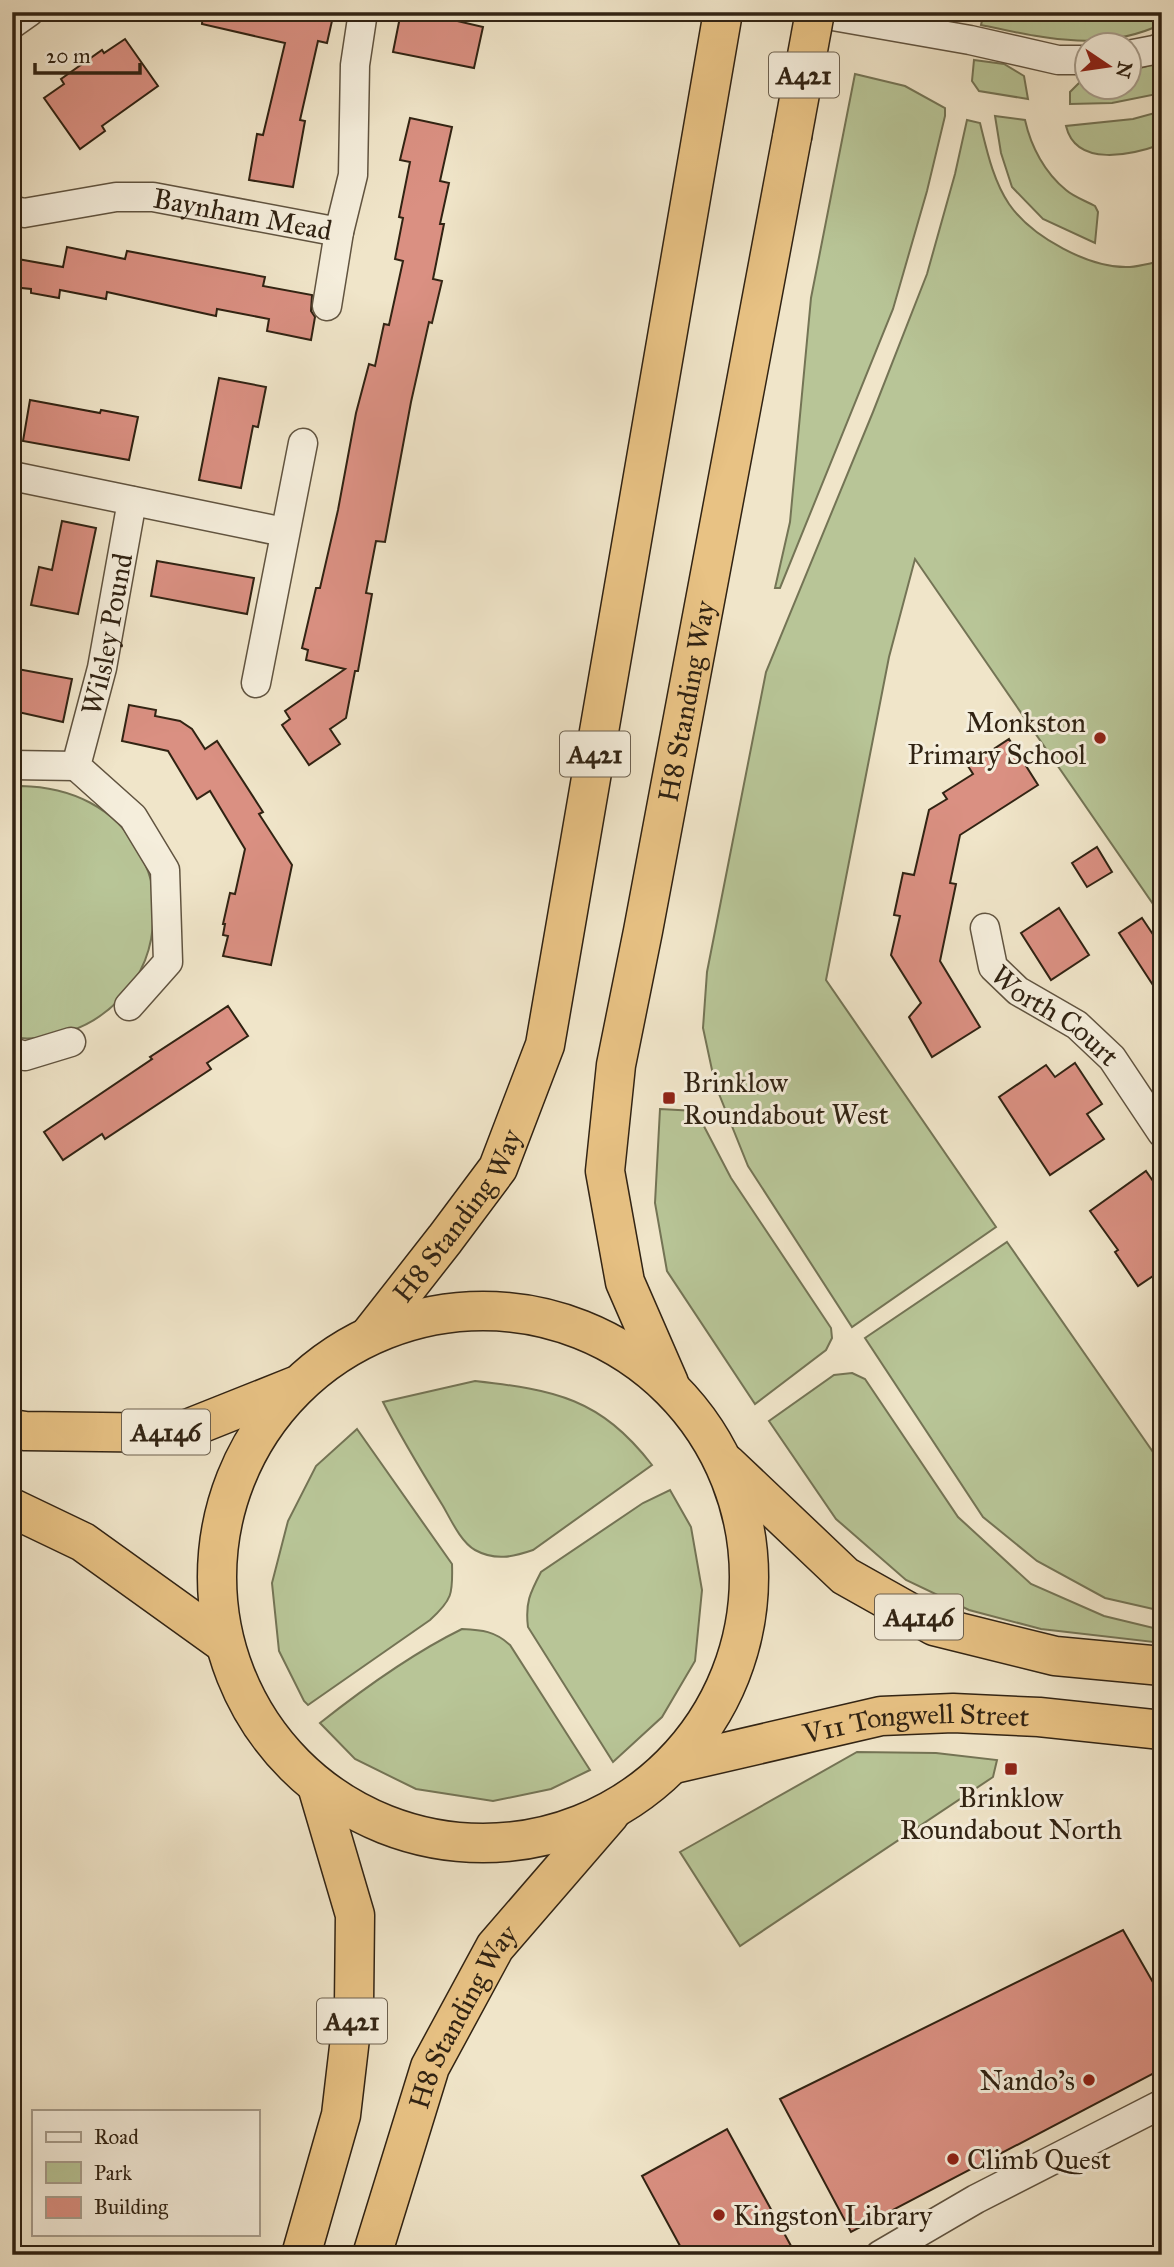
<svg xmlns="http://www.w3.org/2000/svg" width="1174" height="2267" font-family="'IM FELL Great Primer',serif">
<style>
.green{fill:#b8c597;stroke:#747455;stroke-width:2}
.building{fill:#da9082;stroke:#312313;stroke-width:2}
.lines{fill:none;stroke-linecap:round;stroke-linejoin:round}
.minor-casing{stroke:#615440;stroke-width:31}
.trunk-casing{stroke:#312313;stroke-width:41}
.minor{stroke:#f5eedc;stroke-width:28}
.trunk{stroke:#e8c284;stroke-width:38}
.trunk-bridge-casing{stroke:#312313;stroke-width:41;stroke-linecap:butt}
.trunk-bridge{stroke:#e8c284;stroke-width:38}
.poi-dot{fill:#8f2418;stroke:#f5eedc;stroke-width:2.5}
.labels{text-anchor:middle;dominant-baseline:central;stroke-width:6;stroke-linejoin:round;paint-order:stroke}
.shield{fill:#f5eedc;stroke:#6c604f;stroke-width:2}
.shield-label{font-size:26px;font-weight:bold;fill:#312313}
.street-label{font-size:28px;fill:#312313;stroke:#f5eedc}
.poi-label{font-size:28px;fill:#312313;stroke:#f5eedc;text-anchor:start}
</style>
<rect width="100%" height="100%" fill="#f0e5c9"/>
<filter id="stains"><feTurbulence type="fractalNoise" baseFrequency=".00286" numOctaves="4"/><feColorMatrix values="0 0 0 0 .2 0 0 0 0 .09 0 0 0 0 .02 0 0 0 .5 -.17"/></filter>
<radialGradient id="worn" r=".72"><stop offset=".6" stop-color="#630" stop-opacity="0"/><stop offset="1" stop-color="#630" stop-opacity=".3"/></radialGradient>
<g class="green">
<path d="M984,12H1162V24C1101,53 1043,38 981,25Z"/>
<path d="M974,60L1004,64L1024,76L1028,99L979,91L972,81Z"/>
<path d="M1162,60V93L1112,103L1070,104V92L1085,77H1086V88H1128L1129,71L1147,66Z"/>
<path d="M855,74L905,86L945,108V116L927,191L893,309L780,588H775L790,522L811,298Z"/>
<path d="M1162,111V144C1132,155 1076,168 1066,126L1133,119Z"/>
<path d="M995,116L1025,120C1031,147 1045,173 1066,190C1074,197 1086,201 1095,206L1098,212L1095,243L1043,219L1012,187L1001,153Z"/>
<path d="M967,120L980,123C987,151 993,180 1009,204C1032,237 1090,269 1130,267C1140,266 1151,263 1162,261V917L915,559L889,657L826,980L996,1227L852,1327L748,1166L715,1084L703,1028L707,972L766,672L873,412L927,274L955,174Z"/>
<path d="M21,786C70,787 116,807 139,852C145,863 151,875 152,887C154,896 153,905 153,914C154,946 142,977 119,1000C105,1014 89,1025 70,1031C51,1036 32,1041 12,1037V787Z"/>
<path d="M660,1109L696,1111L731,1178L831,1328L832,1338L826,1350L755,1404L667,1271L655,1203Z"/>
<path d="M1007,1242L1162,1465V1611L1105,1598L1037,1561L983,1517L865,1338Z"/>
<path d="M852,1373L865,1379L958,1517L1031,1584L1104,1616L1162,1630V1643L1041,1629L969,1610L906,1580L836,1519L769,1421L834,1375Z"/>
<path d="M475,1381C555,1390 600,1398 652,1465L533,1550C513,1557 495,1561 475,1550C461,1542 451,1520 443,1506C422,1472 401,1438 383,1402Z"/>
<path d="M357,1429L452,1564C453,1594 452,1600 430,1620L308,1705L304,1701L279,1651L272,1583L288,1521L316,1466Z"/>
<path d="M670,1490L691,1527L702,1590L695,1661L662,1717L613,1762L528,1627C525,1603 530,1593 541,1572L643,1503Z"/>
<path d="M462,1629C482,1630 495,1631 510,1645L590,1770L551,1789L493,1801L416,1789L355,1759L320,1723C363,1689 413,1653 462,1629Z"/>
<path d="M857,1752L936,1753L997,1760L993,1777L740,1946L680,1852Z"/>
</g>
<g class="building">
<path d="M203,12H334L327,43L318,41L300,120L305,121L293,187L249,180L257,134L263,135L285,43L202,24Z"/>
<path d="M401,12H419L483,27L474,68L393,52Z"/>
<path d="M125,39L158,86L102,126L105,131L80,149L44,98L64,84L61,79L102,50L104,53Z"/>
<path d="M410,118L452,127L440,181L449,183L440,224H444L433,279L442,281L432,323L429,322L411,402L385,542L376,541L366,593L372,594L358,671H355L346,718L330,729L340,744L309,765L282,725L290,719L285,711L345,669L306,660L308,650L302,648L316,588H320L338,510L356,413L369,364L375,366L384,324L389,325L403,261L395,259L403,218L399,217L410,162L400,160Z"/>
<path d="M67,247L125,259L127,251L265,277L263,286L312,295L311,311L315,317L311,340L267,331L269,319L217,309L216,316L107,292L106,299L60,290L59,298L31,293V289L12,287V258L63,267Z"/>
<path d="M219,378L266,387L258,427L253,426L241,488L199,480Z"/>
<path d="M30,400L100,413L101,410L138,417L129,460L23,441Z"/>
<path d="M62,521L96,528L78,614L31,605L39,567L52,570Z"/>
<path d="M157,561L254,578L247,614L151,596Z"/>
<path d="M12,668L72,679L63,722L18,712L20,702L12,701Z"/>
<path d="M129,705L156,710L155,716L180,721L192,729L205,749L217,741L263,812L259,814L292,865L271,965L223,956L228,936L223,935L225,924H223L230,893L235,894L245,849L210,791L197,799L168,751L122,741Z"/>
<path d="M1009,739L1038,785L960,835L950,883L956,884L940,961L980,1027L932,1057L909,1017L921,1003L891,955L900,916L894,915L903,873L914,875L929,810L947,799L943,793L973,774L968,766Z"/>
<path d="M1097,847L1112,872L1087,887L1072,863Z"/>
<path d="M1059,908L1089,955L1051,980L1021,933Z"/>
<path d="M1142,918L1162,948V999L1119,933Z"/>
<path d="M228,1006L248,1036L207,1063L211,1069L105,1139L102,1134L63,1160L44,1132L152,1059L150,1057Z"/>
<path d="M1075,1063L1102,1104L1087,1114L1104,1139L1050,1175L999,1097L1046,1065L1055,1077Z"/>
<path d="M1146,1171L1162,1194V1270L1138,1286L1115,1252L1118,1250L1090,1211Z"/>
<path d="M1123,1930L1162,1998V2069L851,2232L780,2099Z"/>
<path d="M727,2129L796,2255H685L642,2176Z"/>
</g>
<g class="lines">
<defs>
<g id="minor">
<path d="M810,12L970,40L1058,60H1086"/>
<path d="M12,24L29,12"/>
<path d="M1128,55L1154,50L1162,47"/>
<path id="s1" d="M12,210L24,213L116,197H153L339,232L353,175L355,65L363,12"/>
<path d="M327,306L339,232"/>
<path d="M12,476L284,532"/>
<path d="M256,683L303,443"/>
<path d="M12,765L76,766"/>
<path id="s2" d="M985,928L993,967L1018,991L1077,1025L1112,1058L1162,1133"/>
<path id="s3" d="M129,1006L168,962L165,870L133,817L76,766L102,668L132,501"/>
<path d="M12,1052L25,1056L71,1042"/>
<path d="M880,2255L976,2199L1162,2104"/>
</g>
<g id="trunk">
<circle cx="483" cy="1577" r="266"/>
<path id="s4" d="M369,1336L445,1239L498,1168L545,1045L723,12"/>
<path id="s5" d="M669,1383L625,1282L605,1171L616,1065L643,931L792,137"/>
<path d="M12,1429L25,1431L177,1433L295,1386"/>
<path d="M727,1464L845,1576L934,1626L1055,1656L1162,1666"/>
<path d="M12,1508L83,1542L225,1644"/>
<path id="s6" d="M674,1764L881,1716L953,1713L1039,1717L1162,1730"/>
<path d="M301,2255L341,2115L354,2004L355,1915L317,1786"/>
<path id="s7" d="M372,2255L430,2067L495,1947L610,1814"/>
</g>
</defs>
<use href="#minor" class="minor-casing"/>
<use href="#trunk" class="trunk-casing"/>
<use href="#minor" class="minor"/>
<use href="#trunk" class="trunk"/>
<defs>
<path id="trunk-bridge" d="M792,137L815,12"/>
</defs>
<use href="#trunk-bridge" class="trunk-bridge-casing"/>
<use href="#trunk-bridge" class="trunk-bridge"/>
</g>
<g class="poi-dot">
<circle cx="1100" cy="738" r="7"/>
<rect x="662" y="1091" width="14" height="14" rx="3.5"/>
<rect x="1004" y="1762" width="14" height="14" rx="3.5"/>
<circle cx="1089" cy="2080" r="7"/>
<circle cx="953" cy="2159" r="7"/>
<circle cx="719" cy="2215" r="7"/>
</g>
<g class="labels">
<g class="shield">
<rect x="769" y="52.5" width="70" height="45" rx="5"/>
<rect x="560" y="731.5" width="70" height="45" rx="5"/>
<rect x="122" y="1409.5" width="88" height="45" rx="5"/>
<rect x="875" y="1594.5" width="88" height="45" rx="5"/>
<rect x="317" y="1998.5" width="70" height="45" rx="5"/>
</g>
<g class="shield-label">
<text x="804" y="75">A421</text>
<text x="595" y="754">A421</text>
<text x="166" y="1432">A4146</text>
<text x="919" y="1617">A4146</text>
<text x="352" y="2021">A421</text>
</g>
<g class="street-label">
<text stroke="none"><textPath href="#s1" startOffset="234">Baynham Mead</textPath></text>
<text stroke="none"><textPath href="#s3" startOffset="425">Wilsley Pound</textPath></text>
<text stroke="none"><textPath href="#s5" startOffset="700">H8 Standing Way</textPath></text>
<text stroke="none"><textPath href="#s2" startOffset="119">Worth Court</textPath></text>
<text stroke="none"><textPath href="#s4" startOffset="150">H8 Standing Way</textPath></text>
<text stroke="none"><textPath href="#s6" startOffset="247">V11 Tongwell Street</textPath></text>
<text stroke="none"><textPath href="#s7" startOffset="256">H8 Standing Way</textPath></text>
</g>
<g class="poi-label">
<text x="1086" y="722" text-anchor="end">Monkston<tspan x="1086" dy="32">Primary School</tspan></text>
<text x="683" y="1082">Brinklow<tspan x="683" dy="32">Roundabout West</tspan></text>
<text x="1011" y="1797" text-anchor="middle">Brinklow<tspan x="1011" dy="32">Roundabout North</tspan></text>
<text x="1075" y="2080" text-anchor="end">Nando's</text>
<text x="967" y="2159">Climb Quest</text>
<text x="733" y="2215">Kingston Library</text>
</g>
</g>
<rect width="1174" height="2267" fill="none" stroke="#f0e5c9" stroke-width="42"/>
<rect x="14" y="14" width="1146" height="2239" fill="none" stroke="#312313" stroke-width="3.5"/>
<rect x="21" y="21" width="1132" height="2225" fill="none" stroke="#312313" stroke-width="2"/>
<rect x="32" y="2110" width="228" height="126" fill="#f5eedc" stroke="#a79d8c" stroke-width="2"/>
<rect x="46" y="2132" width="35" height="10" fill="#f5eedc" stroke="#a79d8c" stroke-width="2"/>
<text x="94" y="2144" font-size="21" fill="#312313">Road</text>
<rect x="46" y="2162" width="35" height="21" fill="#b8c597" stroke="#a79d8c" stroke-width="2"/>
<text x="94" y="2180" font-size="21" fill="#312313">Park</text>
<rect x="46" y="2197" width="35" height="21" fill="#da9082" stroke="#a79d8c" stroke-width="2"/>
<text x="94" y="2214" font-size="21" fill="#312313">Building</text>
<g transform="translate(1108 66) rotate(103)"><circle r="33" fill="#f5eedc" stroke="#a79d8c" stroke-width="2"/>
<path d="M0-5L12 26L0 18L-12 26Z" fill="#8f2418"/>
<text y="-10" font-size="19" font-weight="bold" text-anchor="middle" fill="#312313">N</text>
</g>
<path d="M35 63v10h105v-10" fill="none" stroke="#312313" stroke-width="3.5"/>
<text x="46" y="63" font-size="21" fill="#312313" stroke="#f5eedc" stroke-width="5" paint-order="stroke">20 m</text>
<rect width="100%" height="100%" filter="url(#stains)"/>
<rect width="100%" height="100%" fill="url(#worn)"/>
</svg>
